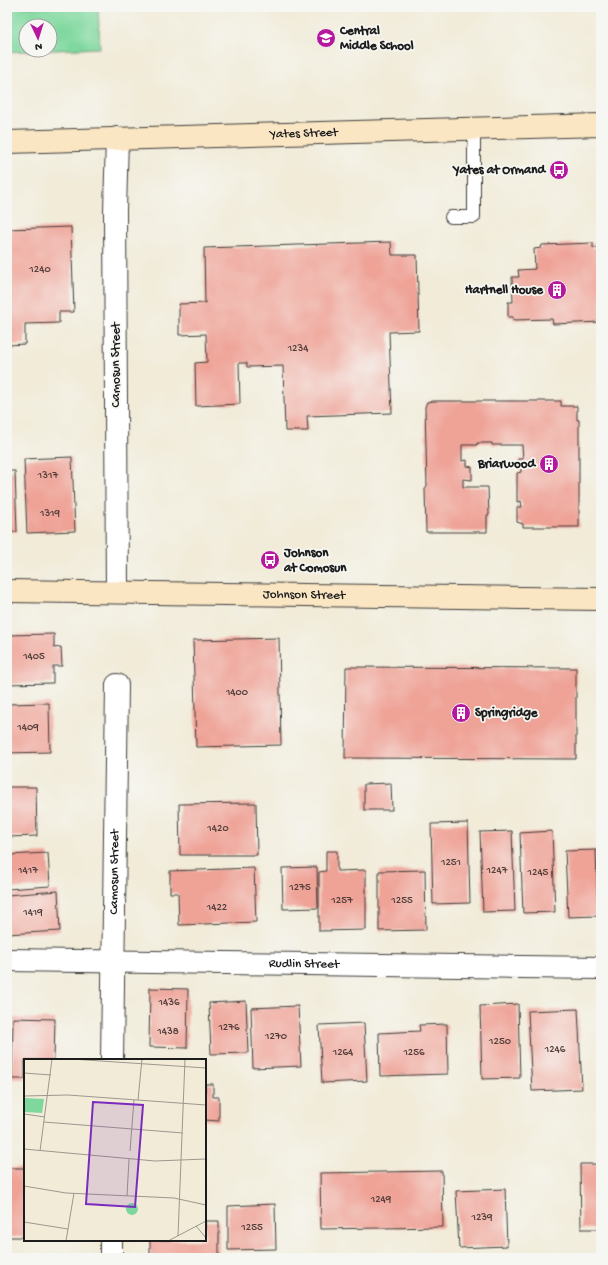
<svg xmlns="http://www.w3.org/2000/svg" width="608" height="1265" font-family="'Gochi Hand',sans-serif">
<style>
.green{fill:#7ed89e;stroke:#4d7a5d;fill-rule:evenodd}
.building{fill:#efa296}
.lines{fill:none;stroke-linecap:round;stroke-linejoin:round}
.lane-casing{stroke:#3c3b38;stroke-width:14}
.street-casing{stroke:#3c3b38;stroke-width:24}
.secondary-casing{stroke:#3c3b38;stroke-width:24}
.lane{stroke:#fff;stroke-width:12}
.street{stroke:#fff;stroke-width:22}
.secondary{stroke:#fbe6c4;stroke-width:22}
.labels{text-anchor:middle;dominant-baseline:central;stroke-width:3.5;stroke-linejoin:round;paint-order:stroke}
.number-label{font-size:11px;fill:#513e3a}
.poi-label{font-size:13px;font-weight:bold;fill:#1c1c1c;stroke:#f6f6f2;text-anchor:start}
.street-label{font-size:13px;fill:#1c1c1c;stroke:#f6f6f2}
.inset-road{fill:none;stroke:#9c988d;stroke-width:1}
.view{fill:#7b2cbf;fill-opacity:0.15;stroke:#7b2cbf;stroke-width:2}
.inset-edge{fill:none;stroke:#1c1c1c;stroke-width:2}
</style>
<rect width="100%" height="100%" fill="#f6f6f2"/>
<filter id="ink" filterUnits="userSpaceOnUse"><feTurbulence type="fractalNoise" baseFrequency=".025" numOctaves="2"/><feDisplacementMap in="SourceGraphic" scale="8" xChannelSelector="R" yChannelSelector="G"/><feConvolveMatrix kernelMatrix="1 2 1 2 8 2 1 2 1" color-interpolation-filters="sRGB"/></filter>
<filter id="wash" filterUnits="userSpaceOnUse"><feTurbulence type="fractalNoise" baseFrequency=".012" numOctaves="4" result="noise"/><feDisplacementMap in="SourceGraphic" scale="16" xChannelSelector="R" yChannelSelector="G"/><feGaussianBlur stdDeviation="0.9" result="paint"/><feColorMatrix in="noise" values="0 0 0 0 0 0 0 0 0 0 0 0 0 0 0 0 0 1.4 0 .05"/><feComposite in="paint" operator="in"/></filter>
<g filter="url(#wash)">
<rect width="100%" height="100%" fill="#f1ebd8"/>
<path class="green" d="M7,7H98L100,48L7,52ZM26,26H50V50H26Z"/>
<g id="blocks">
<g class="building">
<path d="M71,227L74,312H59V323L25,324V344L7,345V229Z"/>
<path d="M391,242L392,255H417L419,331L389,332L392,413L307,416L308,431H285L283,366L247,367V363H239L240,404L196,406L195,363L207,362L206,334L179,335V304L205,303L204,248Z"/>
<path d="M593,243V248H598V244H601V322L553,324L552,319L513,320V317H508V302H513L512,277H519L518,270L535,269L534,249L541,248L542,245Z"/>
<path d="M433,401H561V406H577V420H579V527H523V524L517,522V507H522L521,501L517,502V473L521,472V467L518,466V459H523L522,445H492V443H477V445H462V461L467,460V466L472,467V480L463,479V487H488L489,515H487V532H426L425,488L427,486L425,407L427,402Z"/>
<path d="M72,457L75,531L27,533L24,459Z"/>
<path d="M7,471H15L17,532H7Z"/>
<path d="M54,634V648L61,647L62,666H53V683L7,684V635Z"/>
<path d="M279,638L281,745L196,747L193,640Z"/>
<path d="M346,667L576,668V759L345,758Z"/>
<path d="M49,703L50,752L7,753V704Z"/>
<path d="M391,783L392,810H364V784Z"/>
<path d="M7,787H36L37,836L7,837Z"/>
<path d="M256,803L257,855H180L179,804Z"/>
<path d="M468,823L470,903L433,904L431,824Z"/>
<path d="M512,831L515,911L483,912L480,832Z"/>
<path d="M552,831L555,912L523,913L520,833Z"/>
<path d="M596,850L598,916L568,917L565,851Z"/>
<path d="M326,851H337V871L366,870V930L319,931V872L326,871Z"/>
<path d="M48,853L50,886L7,889V855Z"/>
<path d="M317,867L318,908L283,909L282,868Z"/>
<path d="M254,868L256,922L179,925L178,893H170V871Z"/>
<path d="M425,870L426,930L379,931V871Z"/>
<path d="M58,891L60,931L7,934V895Z"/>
<path d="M150,988L188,989L187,1048L149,1047Z"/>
<path d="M246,1001L248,1053L211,1054L209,1003Z"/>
<path d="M518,1004L520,1078L482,1079L480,1006Z"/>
<path d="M298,1006L301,1066L253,1068L251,1008Z"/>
<path d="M578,1009L582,1089L532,1091L528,1011Z"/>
<path d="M13,1018L55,1019L54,1060H25V1079H12Z"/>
<path d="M364,1023L367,1081L322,1083L319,1025Z"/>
<path d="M447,1024L448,1074L380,1076L379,1033L420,1031L419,1025Z"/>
<path d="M205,1084H213V1097H219V1121L205,1120Z"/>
<path d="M580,1164H601V1229H581Z"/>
<rect x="7" y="1168" width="18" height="69"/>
<path d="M442,1171L443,1227L321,1229L320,1173Z"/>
<path d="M505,1189L507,1246L459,1248L456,1191Z"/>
<path d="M275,1204L276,1249L228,1250V1206Z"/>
<path d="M205,1221H219V1258H150V1240H205Z"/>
</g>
</g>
</g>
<g filter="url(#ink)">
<use href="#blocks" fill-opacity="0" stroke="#3c3b38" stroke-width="1"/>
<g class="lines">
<defs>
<path id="lane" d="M451,217H474V129"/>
<g id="street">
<path d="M117,591L115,211L117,138"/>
<path id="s1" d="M7,960L601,968"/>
<path id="s2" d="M112,1060L117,685"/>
<path d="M111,1258V1240"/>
</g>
<g id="secondary">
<path id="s3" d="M7,142L601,125"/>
<path id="s4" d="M7,591L601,599"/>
</g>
</defs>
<use href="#lane" class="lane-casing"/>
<use href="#street" class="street-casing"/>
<use href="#secondary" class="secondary-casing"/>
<use href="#lane" class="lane"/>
<use href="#street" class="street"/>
<use href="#secondary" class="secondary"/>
</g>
</g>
<defs>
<symbol id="school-disc" viewBox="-11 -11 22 22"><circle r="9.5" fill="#b5179e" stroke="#f6f6f2"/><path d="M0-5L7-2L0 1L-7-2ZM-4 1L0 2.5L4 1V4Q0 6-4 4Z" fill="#fff"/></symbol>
<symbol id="bus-disc" viewBox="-11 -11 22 22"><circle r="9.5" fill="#b5179e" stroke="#f6f6f2"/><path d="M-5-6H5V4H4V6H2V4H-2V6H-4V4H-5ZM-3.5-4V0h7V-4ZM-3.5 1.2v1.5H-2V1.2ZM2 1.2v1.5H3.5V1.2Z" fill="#fff"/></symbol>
<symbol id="building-disc" viewBox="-11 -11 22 22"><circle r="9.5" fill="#b5179e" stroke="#f6f6f2"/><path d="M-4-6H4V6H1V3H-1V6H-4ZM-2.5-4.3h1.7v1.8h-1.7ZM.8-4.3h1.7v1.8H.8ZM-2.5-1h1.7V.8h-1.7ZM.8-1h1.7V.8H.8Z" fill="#fff"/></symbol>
</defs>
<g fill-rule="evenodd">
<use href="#school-disc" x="315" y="27" width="22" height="22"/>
<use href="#bus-disc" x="548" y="159" width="22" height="22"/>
<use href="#building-disc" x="546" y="279" width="22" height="22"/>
<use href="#building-disc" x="538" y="453" width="22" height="22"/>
<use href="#bus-disc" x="259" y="549" width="22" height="22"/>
<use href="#building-disc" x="450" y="702" width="22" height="22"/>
</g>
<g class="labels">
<g class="number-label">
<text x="40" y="270">1240</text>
<text x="298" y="349">1234</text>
<text x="48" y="476">1317</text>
<text x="50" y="514">1319</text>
<text x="34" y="657">1405</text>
<text x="237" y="693">1400</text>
<text x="28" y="728">1409</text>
<text x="218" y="829">1420</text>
<text x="451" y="863">1251</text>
<text x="28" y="871">1417</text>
<text x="497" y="871">1247</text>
<text x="538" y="873">1245</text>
<text x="300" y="888">1275</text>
<text x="342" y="901">1257</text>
<text x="402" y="901">1255</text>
<text x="217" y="908">1422</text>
<text x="33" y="913">1419</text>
<text x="169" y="1003">1436</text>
<text x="229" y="1028">1276</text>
<text x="168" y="1032">1438</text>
<text x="276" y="1037">1270</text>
<text x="500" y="1042">1250</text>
<text x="555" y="1050">1246</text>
<text x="343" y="1053">1264</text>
<text x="414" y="1053">1256</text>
<text x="381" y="1200">1249</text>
<text x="482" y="1218">1239</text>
<text x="252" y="1228">1255</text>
</g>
<g class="poi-label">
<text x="340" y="31">Central<tspan x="340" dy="15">Middle School</tspan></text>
<text x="545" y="170" text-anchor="end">Yates at Ormand</text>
<text x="543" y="290" text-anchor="end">Hartnell House</text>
<text x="535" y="464" text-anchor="end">Briarwood</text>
<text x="284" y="553">Johnson<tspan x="284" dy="15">at Comosun</tspan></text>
<text x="475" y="713">Springridge</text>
</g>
<g class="street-label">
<text stroke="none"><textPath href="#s3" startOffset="297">Yates Street</textPath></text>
<text transform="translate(116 365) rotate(-90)">Camosun Street</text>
<text stroke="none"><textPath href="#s4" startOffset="297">Johnson Street</textPath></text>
<text stroke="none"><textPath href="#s2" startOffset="188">Camosun Street</textPath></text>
<text stroke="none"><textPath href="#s1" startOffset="297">Rudlin Street</textPath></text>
</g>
</g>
<g transform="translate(24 1059)">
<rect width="182" height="182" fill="#f1ebd8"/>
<path d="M0,39L20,40L18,54L0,53ZM102 150a6 6 0 1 1 12 0a6 6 0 1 1-12 0Z" fill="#7ed89e"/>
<path class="inset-road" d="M47,0L182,9M0,14L27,16M0,37L44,36L182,46M114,41L118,0M0,55L21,58M20,63L159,74M0,90L131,102L182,100M16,92L28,0M106,92L110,41M0,127L42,134L150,139L182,146M103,137L105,100M0,163L44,170M172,167L182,179M154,177L161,0M42,182L50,134M144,182L182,162"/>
<path class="view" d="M69,43L119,46L111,148L62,145Z"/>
<rect width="182" height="182" class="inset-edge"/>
</g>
<rect width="608" height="1265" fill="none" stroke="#f6f6f2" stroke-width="24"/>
<g transform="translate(38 38) rotate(176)"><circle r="19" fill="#f6f6f2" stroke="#9f9f9c"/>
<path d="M0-3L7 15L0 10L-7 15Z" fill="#b5179e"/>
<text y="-6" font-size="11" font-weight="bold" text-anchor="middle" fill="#1c1c1c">N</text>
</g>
</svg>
